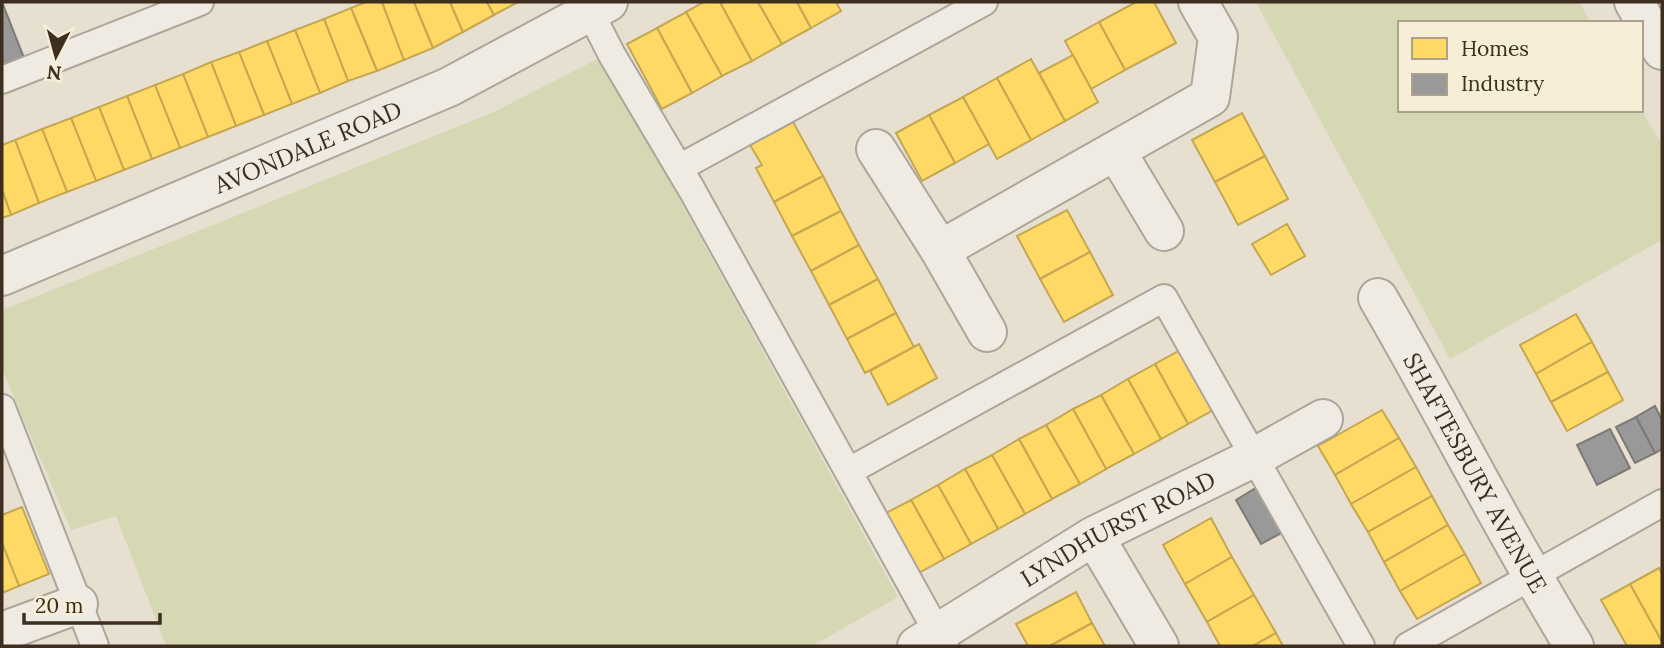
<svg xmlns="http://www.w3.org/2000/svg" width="1664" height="648" font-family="Lora,serif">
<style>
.green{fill:#d6d7b3}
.homes{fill:#ffd966;stroke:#c5a651;stroke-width:2}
.industry{fill:#999;stroke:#7d7975;stroke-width:2}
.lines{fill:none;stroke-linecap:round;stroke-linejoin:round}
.lane-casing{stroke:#ada599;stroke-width:30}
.street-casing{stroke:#ada599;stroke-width:42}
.lane{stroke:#efebe3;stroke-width:26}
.street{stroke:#efebe3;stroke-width:38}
.labels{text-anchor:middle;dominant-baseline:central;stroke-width:7;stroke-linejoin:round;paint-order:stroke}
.street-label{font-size:24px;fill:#3d2e20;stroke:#f7eed8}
</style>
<rect width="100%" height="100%" fill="#e7e0d1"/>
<g class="green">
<path d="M1256,2H1579L1591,23H1400V110L1641,109L1662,145V240L1450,359Z"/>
<path d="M601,57L898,597L812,646H166L116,516L71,530L2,369V310L494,112Z"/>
</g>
<g class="homes">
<path d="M366,2H382L404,60L377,71L351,8Z"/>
<path d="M382,2H414L433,48L404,60Z"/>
<path d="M414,2H450L463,32L433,48Z"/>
<path d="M450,2H487L494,15L463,32Z"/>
<path d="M487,2H518L494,15Z"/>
<path d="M704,2H720L752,61L722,76L686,12Z"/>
<path d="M720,2H758L782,44L752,61Z"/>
<path d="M758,2H797L811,28L782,44Z"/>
<path d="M797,2H836L841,11L811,28Z"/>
<path d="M1136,2H1154L1176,43L1125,70L1099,22Z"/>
<path d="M351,8L377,71L348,81L324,19Z"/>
<path d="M686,12L722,76L692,93L657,28Z"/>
<path d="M324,19L348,81L320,93L295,30Z"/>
<path d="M1099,22L1125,70L1091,89L1065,41Z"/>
<path d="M657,28L692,93L662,109L627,44Z"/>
<path d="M295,30L320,93L292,104L267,41Z"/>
<path d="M267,41L292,104L264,115L239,52Z"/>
<path d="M239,52L264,115L236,126L211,62Z"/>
<path d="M1073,55L1098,102L1065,121L1039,73Z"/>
<path d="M1031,59L1065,121L1031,140L997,78Z"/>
<path d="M211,62L236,126L208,137L183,74Z"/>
<path d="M183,74L208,137L180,148L155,85Z"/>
<path d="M997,78L1031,140L997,159L963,97Z"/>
<path d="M155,85L180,148L152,159L127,96Z"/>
<path d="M127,96L152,159L124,170L99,107Z"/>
<path d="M963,97L989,144L955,163L929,115Z"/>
<path d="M99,107L124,170L96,181L71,118Z"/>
<path d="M1242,113L1265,156L1215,182L1192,140Z"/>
<path d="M929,115L955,163L922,181L896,133Z"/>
<path d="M71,118L96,181L67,192L42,129Z"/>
<path d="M793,122L823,176L774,202L756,168L762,165L750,145Z"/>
<path d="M42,129L67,192L39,203L15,140Z"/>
<path d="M15,140L39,203L11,215L2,190V145Z"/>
<path d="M1265,156L1288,199L1238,225L1215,182Z"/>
<path d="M823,176L841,211L792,236L774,202Z"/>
<path d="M2,190L11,215L2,218Z"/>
<path d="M1067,210L1090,252L1040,279L1017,236Z"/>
<path d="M841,211L859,245L811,271L792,236Z"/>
<path d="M1287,224L1305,256L1271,275L1252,244Z"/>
<path d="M859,245L878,279L829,305L811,271Z"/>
<path d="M1090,252L1113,295L1064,322L1040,279Z"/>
<path d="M878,279L896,313L847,339L829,305Z"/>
<path d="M896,313L914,347L865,373L847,339Z"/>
<path d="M1576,314L1592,342L1536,374L1520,345Z"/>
<path d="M1592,342L1608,372L1551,402L1536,374Z"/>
<path d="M919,344L937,378L888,405L870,371Z"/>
<path d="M1182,349L1215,409L1188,424L1155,364Z"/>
<path d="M1155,364L1188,424L1161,439L1128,379Z"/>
<path d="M1608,372L1623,400L1567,431L1551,402Z"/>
<path d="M1128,379L1161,439L1134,454L1101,395Z"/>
<path d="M1101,395L1134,454L1106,469L1073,409Z"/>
<path d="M1073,409L1106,469L1080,484L1046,425Z"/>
<path d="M1382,410L1399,438L1335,475L1318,446Z"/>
<path d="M1046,425L1080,484L1052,499L1019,439Z"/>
<path d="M1399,438L1416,467L1351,504L1335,475Z"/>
<path d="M1019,439L1052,499L1025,514L992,455Z"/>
<path d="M992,455L1025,514L998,529L965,469Z"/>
<path d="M1416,467L1432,496L1368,532L1351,504Z"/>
<path d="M965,469L998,529L971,544L938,485Z"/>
<path d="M938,485L971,544L944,559L911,500Z"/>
<path d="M1432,496L1448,525L1384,562L1368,532Z"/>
<path d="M911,500L944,559L917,574L884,514Z"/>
<path d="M22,507L49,574L19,586L2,543V515Z"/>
<path d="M1211,518L1232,557L1185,584L1163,545Z"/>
<path d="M1448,525L1465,554L1400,591L1384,562Z"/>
<path d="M2,543L19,586L2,593Z"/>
<path d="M1465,554L1481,583L1417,619L1400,591Z"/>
<path d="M1232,557L1254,595L1207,622L1185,584Z"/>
<path d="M1659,568L1662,574V642L1630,584Z"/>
<path d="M1630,584L1662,642V646H1627L1601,600Z"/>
<path d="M1076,592L1092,623L1050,646H1028L1016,624Z"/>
<path d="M1254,595L1276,633L1253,646H1220L1207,622Z"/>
<path d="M1092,623L1105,646H1050Z"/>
<path d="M1276,633L1283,646H1253Z"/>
</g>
<g class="industry">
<path d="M2,2L26,63L2,72Z"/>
<path d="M1655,406L1662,420V449L1655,453L1636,417Z"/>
<path d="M1636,417L1655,453L1635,463L1616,427Z"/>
<path d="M1610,429L1630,468L1597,485L1577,445Z"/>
<path d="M1259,486L1285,531L1261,544L1236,500Z"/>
</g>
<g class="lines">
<defs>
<g id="lane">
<path d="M585,2L612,55L692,190L945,646"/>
<path d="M2,80L200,2"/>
<path d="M679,168L984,2"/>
<path d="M2,408L95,646"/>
<path d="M849,471L1164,298L1361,646"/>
<path d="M1408,646L1662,503"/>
</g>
<g id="street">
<path d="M1634,2L1662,50"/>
<path d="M876,149L940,250"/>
<path d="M1116,151L1164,231"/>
<path id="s1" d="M2,276L449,87L608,2"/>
<path id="s2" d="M1378,298C1445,413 1504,532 1574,646"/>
<path d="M987,332L940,250L1210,97L1218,37L1198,2"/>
<path d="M1094,536L1159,646"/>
<path d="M2,632L78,604"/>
<path id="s3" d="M917,646L1094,536L1253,458L1323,419"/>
</g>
</defs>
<use href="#lane" class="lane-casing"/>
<use href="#street" class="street-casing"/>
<use href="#lane" class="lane"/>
<use href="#street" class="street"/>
</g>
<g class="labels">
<g class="street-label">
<text stroke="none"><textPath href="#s1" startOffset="332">AVONDALE ROAD</textPath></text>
<text stroke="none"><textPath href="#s2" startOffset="200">SHAFTESBURY AVENUE</textPath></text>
<text stroke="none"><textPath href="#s3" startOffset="233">LYNDHURST ROAD</textPath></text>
</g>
</g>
<rect width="1664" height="648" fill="none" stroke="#3d2e20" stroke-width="7"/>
<rect x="1398" y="21" width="245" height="91" fill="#f7eed8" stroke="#ada18e" stroke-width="2"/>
<rect x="1412" y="38" width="35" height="21" fill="#ffd966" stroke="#ada18e" stroke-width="2"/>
<text x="1461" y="56" font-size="21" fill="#3d2e20">Homes</text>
<rect x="1412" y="74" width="35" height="21" fill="#999999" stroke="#ada18e" stroke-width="2"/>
<text x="1461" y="91" font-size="21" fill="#3d2e20">Industry</text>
<g transform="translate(56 56) rotate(186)" stroke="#f7eed8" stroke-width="5" paint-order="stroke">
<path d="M0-5L12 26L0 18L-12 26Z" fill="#3d2e20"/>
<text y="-10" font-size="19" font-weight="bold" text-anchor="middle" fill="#3d2e20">N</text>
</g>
<path d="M24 613v10h136v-10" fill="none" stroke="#3d2e20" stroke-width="3.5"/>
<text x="35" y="613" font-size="21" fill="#3d2e20" stroke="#f7eed8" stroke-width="5" paint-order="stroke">20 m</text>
</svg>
